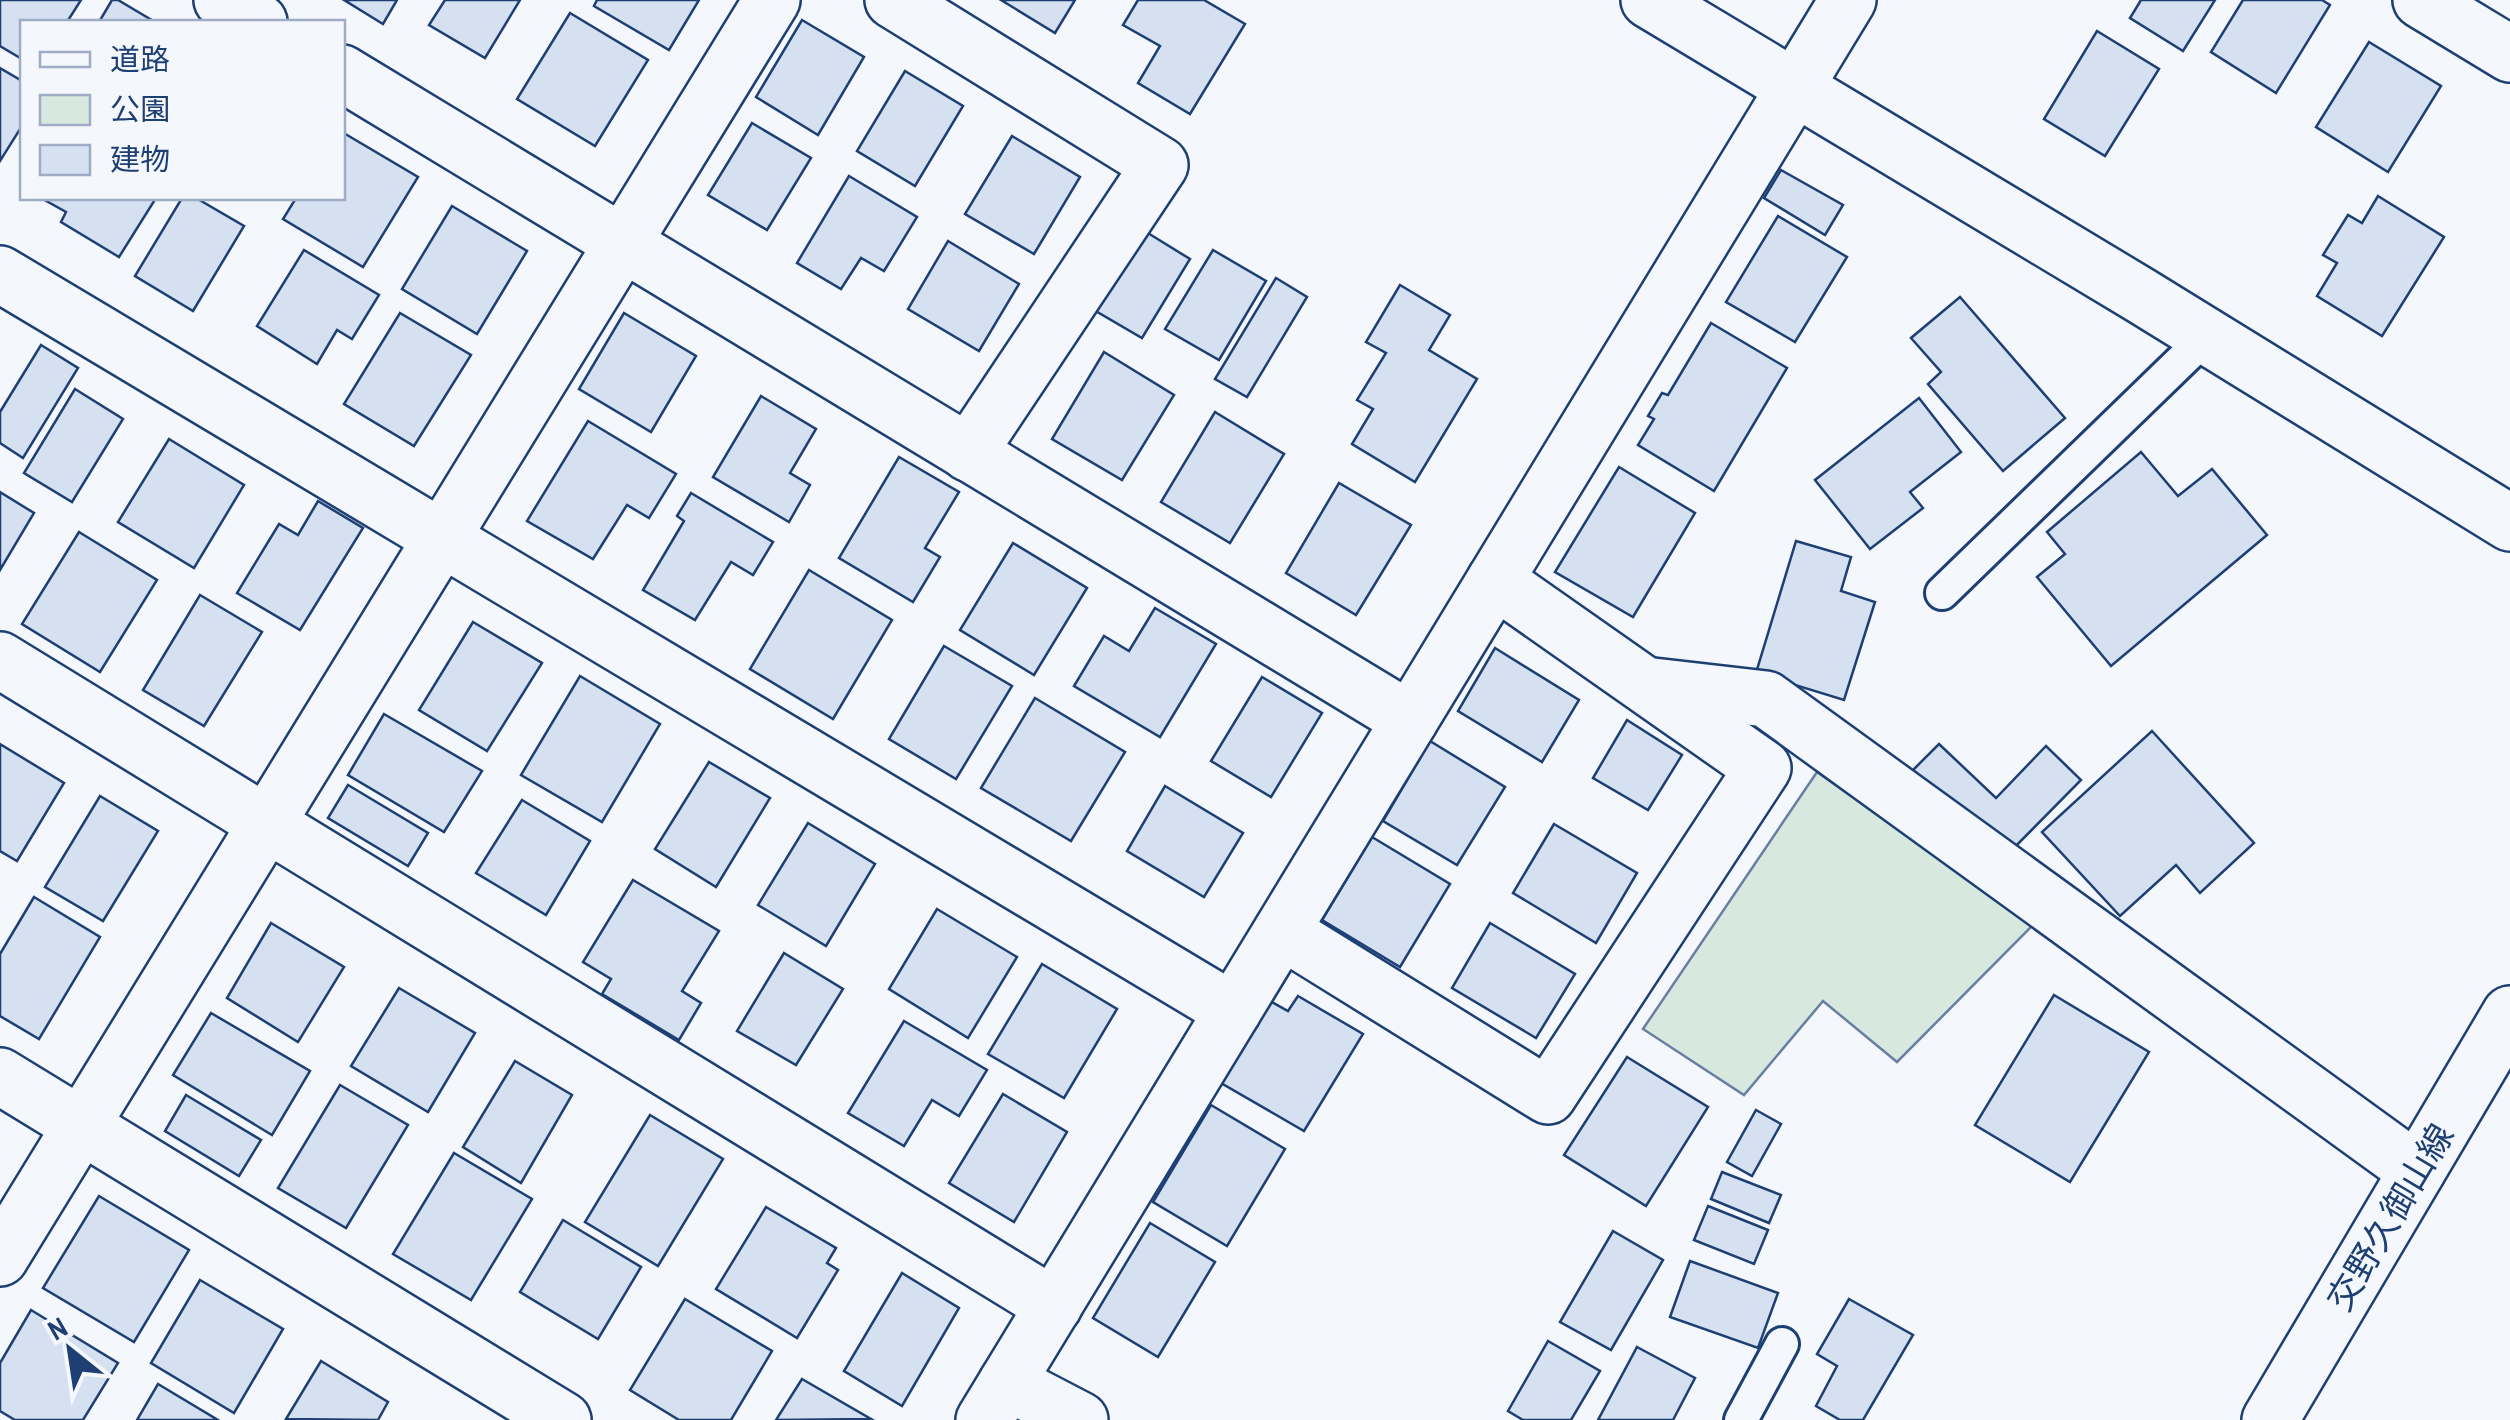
<svg xmlns="http://www.w3.org/2000/svg" width="2510" height="1420" font-family="'Archivo Narrow','Noto Sans JP',sans-serif">
<style>
.green{fill:#d7e8df;stroke:#687fa3;stroke-width:2.5}
.building{fill:#d5e0f0;stroke:#1d3f73;stroke-width:2.5}
.lines{fill:none;stroke-linecap:round;stroke-linejoin:round}
.lane-casing{stroke:#1d3f73;stroke-width:38}
.street-casing{stroke:#1d3f73;stroke-width:60}
.secondary-casing{stroke:#1d3f73;stroke-width:60}
.lane{stroke:#f4f7fb;stroke-width:32}
.street{stroke:#f4f7fb;stroke-width:55}
.secondary{stroke:#f4f7fb;stroke-width:55}
.labels{text-anchor:middle;dominant-baseline:central;stroke-width:8;stroke-linejoin:round;paint-order:stroke}
.street-label{font-size:35px;fill:#1d3f73;stroke:#f4f7fb}
</style>
<rect width="100%" height="100%" fill="#f4f7fb"/>
<path class="green" d="M1817,772L2034,924L1897,1062L1823,1001L1744,1095L1643,1029Z"/>
<g class="building">
<path d="M0,0H81L67,22H22V59L0,46Z"/>
<path d="M112,0H118L155,22H99Z"/>
<path d="M344,0H397L383,24Z"/>
<path d="M445,0H520L485,58L429,25Z"/>
<path d="M597,0H699L669,50L594,6Z"/>
<path d="M1001,0H1075L1055,33Z"/>
<path d="M1138,0H1204L1245,24L1190,114L1138,83L1160,46L1123,25Z"/>
<path d="M2141,0H2215L2183,51L2130,18Z"/>
<path d="M2243,0H2322L2330,5L2276,93L2211,52Z"/>
<path d="M570,13L648,60L595,146L517,99Z"/>
<path d="M802,20L864,57L818,135L756,97Z"/>
<path d="M2097,31L2159,69L2105,156L2044,119Z"/>
<path d="M2369,42L2441,86L2388,172L2316,127Z"/>
<path d="M0,68L22,81V126L0,161Z"/>
<path d="M905,71L963,106L915,186L857,151Z"/>
<path d="M752,123L811,158L767,230L708,195Z"/>
<path d="M342,132L418,177L363,267L283,219L296,198H342Z"/>
<path d="M1012,136L1080,177L1034,254L965,214Z"/>
<path d="M1781,170L1843,205L1825,235L1764,198Z"/>
<path d="M849,176L917,217L884,271L861,258L841,289L797,263Z"/>
<path d="M2378,196L2444,237L2382,336L2317,296L2337,263L2323,255L2348,215L2362,223Z"/>
<path d="M41,198H156L119,257L61,222L66,212Z"/>
<path d="M182,198H196L244,226L193,311L135,276Z"/>
<path d="M452,206L527,251L477,334L402,289Z"/>
<path d="M1778,216L1847,257L1795,342L1726,302Z"/>
<path d="M1143,230L1190,259L1142,338L1094,310Z"/>
<path d="M948,241L1019,284L979,351L908,309Z"/>
<path d="M304,250L379,295L352,339L337,330L317,364L257,326Z"/>
<path d="M1213,250L1266,281L1219,360L1165,329Z"/>
<path d="M1276,278L1307,297L1247,397L1215,379Z"/>
<path d="M1400,285L1450,315L1429,350L1477,379L1415,482L1352,444L1373,409L1357,400L1386,353L1366,342Z"/>
<path d="M1960,297L2065,418L2003,471L1928,384L1941,372L1911,338Z"/>
<path d="M400,313L471,355L414,446L344,404Z"/>
<path d="M624,313L696,356L651,432L579,389Z"/>
<path d="M1711,323L1787,368L1714,491L1638,445L1654,419L1648,416L1662,393L1668,395Z"/>
<path d="M41,345L78,368L23,458L0,443V412Z"/>
<path d="M1104,352L1174,395L1122,480L1052,439Z"/>
<path d="M75,389L123,419L72,502L24,473Z"/>
<path d="M761,396L816,429L790,473L810,485L789,522L713,477Z"/>
<path d="M1919,398L1961,452L1910,492L1923,508L1870,549L1815,480Z"/>
<path d="M1215,412L1284,454L1230,543L1161,502Z"/>
<path d="M588,421L676,474L649,518L627,505L593,559L527,521Z"/>
<path d="M169,439L244,485L194,568L118,522Z"/>
<path d="M2141,452L2178,496L2212,469L2267,535L2111,666L2037,577L2065,554L2047,532Z"/>
<path d="M899,457L959,492L925,548L940,557L913,602L839,558Z"/>
<path d="M1619,467L1695,513L1633,617L1555,572Z"/>
<path d="M1339,483L1411,525L1356,615L1286,573Z"/>
<path d="M0,492L34,513L0,570Z"/>
<path d="M691,493L773,542L753,575L731,562L695,620L643,590L684,521L677,516Z"/>
<path d="M318,501L363,528L300,630L237,593L279,524L298,535Z"/>
<path d="M79,532L157,580L100,672L22,624Z"/>
<path d="M1796,541L1851,557L1841,591L1875,602L1844,700L1756,673Z"/>
<path d="M1013,543L1087,588L1034,675L960,630Z"/>
<path d="M809,570L892,620L833,719L750,669Z"/>
<path d="M200,595L262,632L204,726L143,690Z"/>
<path d="M1155,608L1216,644L1160,737L1074,686L1104,636L1129,651Z"/>
<path d="M473,622L542,663L487,751L419,710Z"/>
<path d="M944,646L1012,686L956,779L889,739Z"/>
<path d="M1495,648L1579,700L1542,762L1458,711Z"/>
<path d="M580,676L660,724L602,822L521,775Z"/>
<path d="M1262,677L1322,713L1271,797L1211,761Z"/>
<path d="M1035,698L1125,752L1071,841L981,788Z"/>
<path d="M384,714L482,771L444,832L348,775Z"/>
<path d="M1627,720L1682,755L1648,810L1593,778Z"/>
<path d="M2152,731L2254,843L2200,893L2176,865L2120,916L2042,832Z"/>
<path d="M1430,741L1505,787L1457,865L1383,821Z"/>
<path d="M0,744L64,783L17,861L0,851Z"/>
<path d="M1939,744L1996,798L2046,746L2081,780L2004,858L1913,770Z"/>
<path d="M709,762L770,798L716,887L655,849Z"/>
<path d="M348,785L428,833L408,866L328,818Z"/>
<path d="M1165,786L1243,833L1204,897L1127,851Z"/>
<path d="M100,796L158,831L103,921L45,887Z"/>
<path d="M522,800L590,841L546,915L476,873Z"/>
<path d="M808,823L875,864L826,946L758,905Z"/>
<path d="M1554,824L1637,873L1596,943L1513,893Z"/>
<path d="M1372,837L1450,884L1400,967L1322,920Z"/>
<path d="M633,880L719,931L682,991L701,1003L679,1040L602,994L611,979L583,962Z"/>
<path d="M34,897L100,937L39,1039L0,1016V954Z"/>
<path d="M937,909L1017,957L968,1038L889,989Z"/>
<path d="M271,923L344,967L298,1042L227,998Z"/>
<path d="M1490,923L1575,974L1536,1038L1452,988Z"/>
<path d="M784,953L843,989L796,1065L737,1031Z"/>
<path d="M1042,964L1117,1009L1064,1098L988,1054Z"/>
<path d="M399,988L475,1033L428,1112L351,1066Z"/>
<path d="M2054,995L2149,1052L2070,1182L1975,1125Z"/>
<path d="M1298,996L1363,1034L1304,1131L1221,1083L1270,1001L1288,1011Z"/>
<path d="M211,1013L310,1071L272,1135L173,1075Z"/>
<path d="M904,1021L987,1070L959,1116L932,1100L904,1146L848,1113Z"/>
<path d="M1627,1057L1708,1107L1646,1206L1564,1155Z"/>
<path d="M515,1061L572,1095L521,1183L463,1147Z"/>
<path d="M340,1085L408,1125L346,1228L278,1188Z"/>
<path d="M1003,1094L1067,1132L1014,1222L949,1183Z"/>
<path d="M186,1095L261,1140L239,1176L165,1131Z"/>
<path d="M1211,1105L1285,1149L1227,1246L1153,1202Z"/>
<path d="M1756,1110L1781,1124L1752,1176L1727,1162Z"/>
<path d="M650,1115L723,1159L658,1266L585,1222Z"/>
<path d="M454,1153L532,1199L471,1300L393,1254Z"/>
<path d="M1722,1172L1781,1195L1769,1223L1711,1199Z"/>
<path d="M99,1196L189,1250L134,1342L43,1288Z"/>
<path d="M1708,1206L1768,1230L1754,1264L1694,1240Z"/>
<path d="M766,1207L836,1248L827,1263L838,1270L797,1338L716,1289Z"/>
<path d="M563,1220L641,1267L598,1339L520,1292Z"/>
<path d="M1150,1223L1215,1262L1158,1357L1093,1318Z"/>
<path d="M1613,1231L1663,1260L1611,1350L1560,1322Z"/>
<path d="M1690,1261L1778,1293L1758,1348L1670,1317Z"/>
<path d="M902,1273L959,1308L902,1406L844,1371Z"/>
<path d="M200,1280L283,1329L234,1413L151,1363Z"/>
<path d="M685,1299L772,1351L731,1420H679L630,1390Z"/>
<path d="M1849,1299L1913,1335L1863,1420H1840L1816,1406L1837,1366L1817,1354Z"/>
<path d="M31,1310L118,1363L83,1420H15L0,1411V1363Z"/>
<path d="M1548,1341L1600,1371L1571,1420H1523L1508,1411Z"/>
<path d="M1637,1347L1695,1378L1673,1420H1598Z"/>
<path d="M321,1361L388,1402L378,1420L286,1419Z"/>
<path d="M802,1379L871,1419L776,1420Z"/>
<path d="M158,1384L218,1420H137Z"/>
</g>
<g class="lines">
<defs>
<g id="lane">
<path d="M1942,593L2207,336"/>
<path d="M1741,1420L1782,1344"/>
</g>
<g id="street">
<path d="M222,0L259,22"/>
<path d="M893,0L1160,165L968,453"/>
<path d="M2421,0L2510,54"/>
<path d="M342,73L1410,720"/>
<path d="M0,274L1233,1011"/>
<path d="M0,660L1054,1306"/>
<path d="M1653,686L1766,699L2417,1171"/>
<path d="M1282,931L1548,1096L1763,768L1495,580"/>
<path d="M0,1076L563,1420"/>
<path d="M0,1258L772,0"/>
<path d="M1007,1382L1080,1420"/>
<path d="M984,1420L1848,0"/>
</g>
<g id="secondary">
<path d="M1649,0L2140,295L2510,523"/>
<path d="M2270,1420L2510,1014"/>
</g>
</defs>
<use href="#lane" class="lane-casing"/>
<use href="#street" class="street-casing"/>
<use href="#secondary" class="secondary-casing"/>
<use href="#lane" class="lane"/>
<use href="#street" class="street"/>
<use href="#secondary" class="secondary"/>
</g>
<g class="labels">
<g class="street-label">
<text transform="translate(2390 1217) rotate(-59)">交野久御山線</text>
</g>
</g>
<rect x="20" y="20" width="325" height="180" fill="#f4f7fb" stroke="#9eadc5" stroke-width="2.5"/>
<rect x="40" y="52" width="50" height="15" fill="#f4f7fb" stroke="#9eadc5" stroke-width="2.5"/>
<text x="110" y="70" font-size="30" fill="#1d3f73">道路</text>
<rect x="40" y="95" width="50" height="30" fill="#d7e8df" stroke="#9eadc5" stroke-width="2.5"/>
<text x="110" y="120" font-size="30" fill="#1d3f73">公園</text>
<rect x="40" y="145" width="50" height="30" fill="#d5e0f0" stroke="#9eadc5" stroke-width="2.5"/>
<text x="110" y="170" font-size="30" fill="#1d3f73">建物</text>
<g transform="translate(70 1350) rotate(330)" stroke="#f4f7fb" stroke-width="8" paint-order="stroke">
<path d="M0-8L18 38L0 25L-18 38Z" fill="#1d3f73"/>
<text y="-15" font-size="28" font-weight="bold" text-anchor="middle" fill="#1d3f73">N</text>
</g>
</svg>
